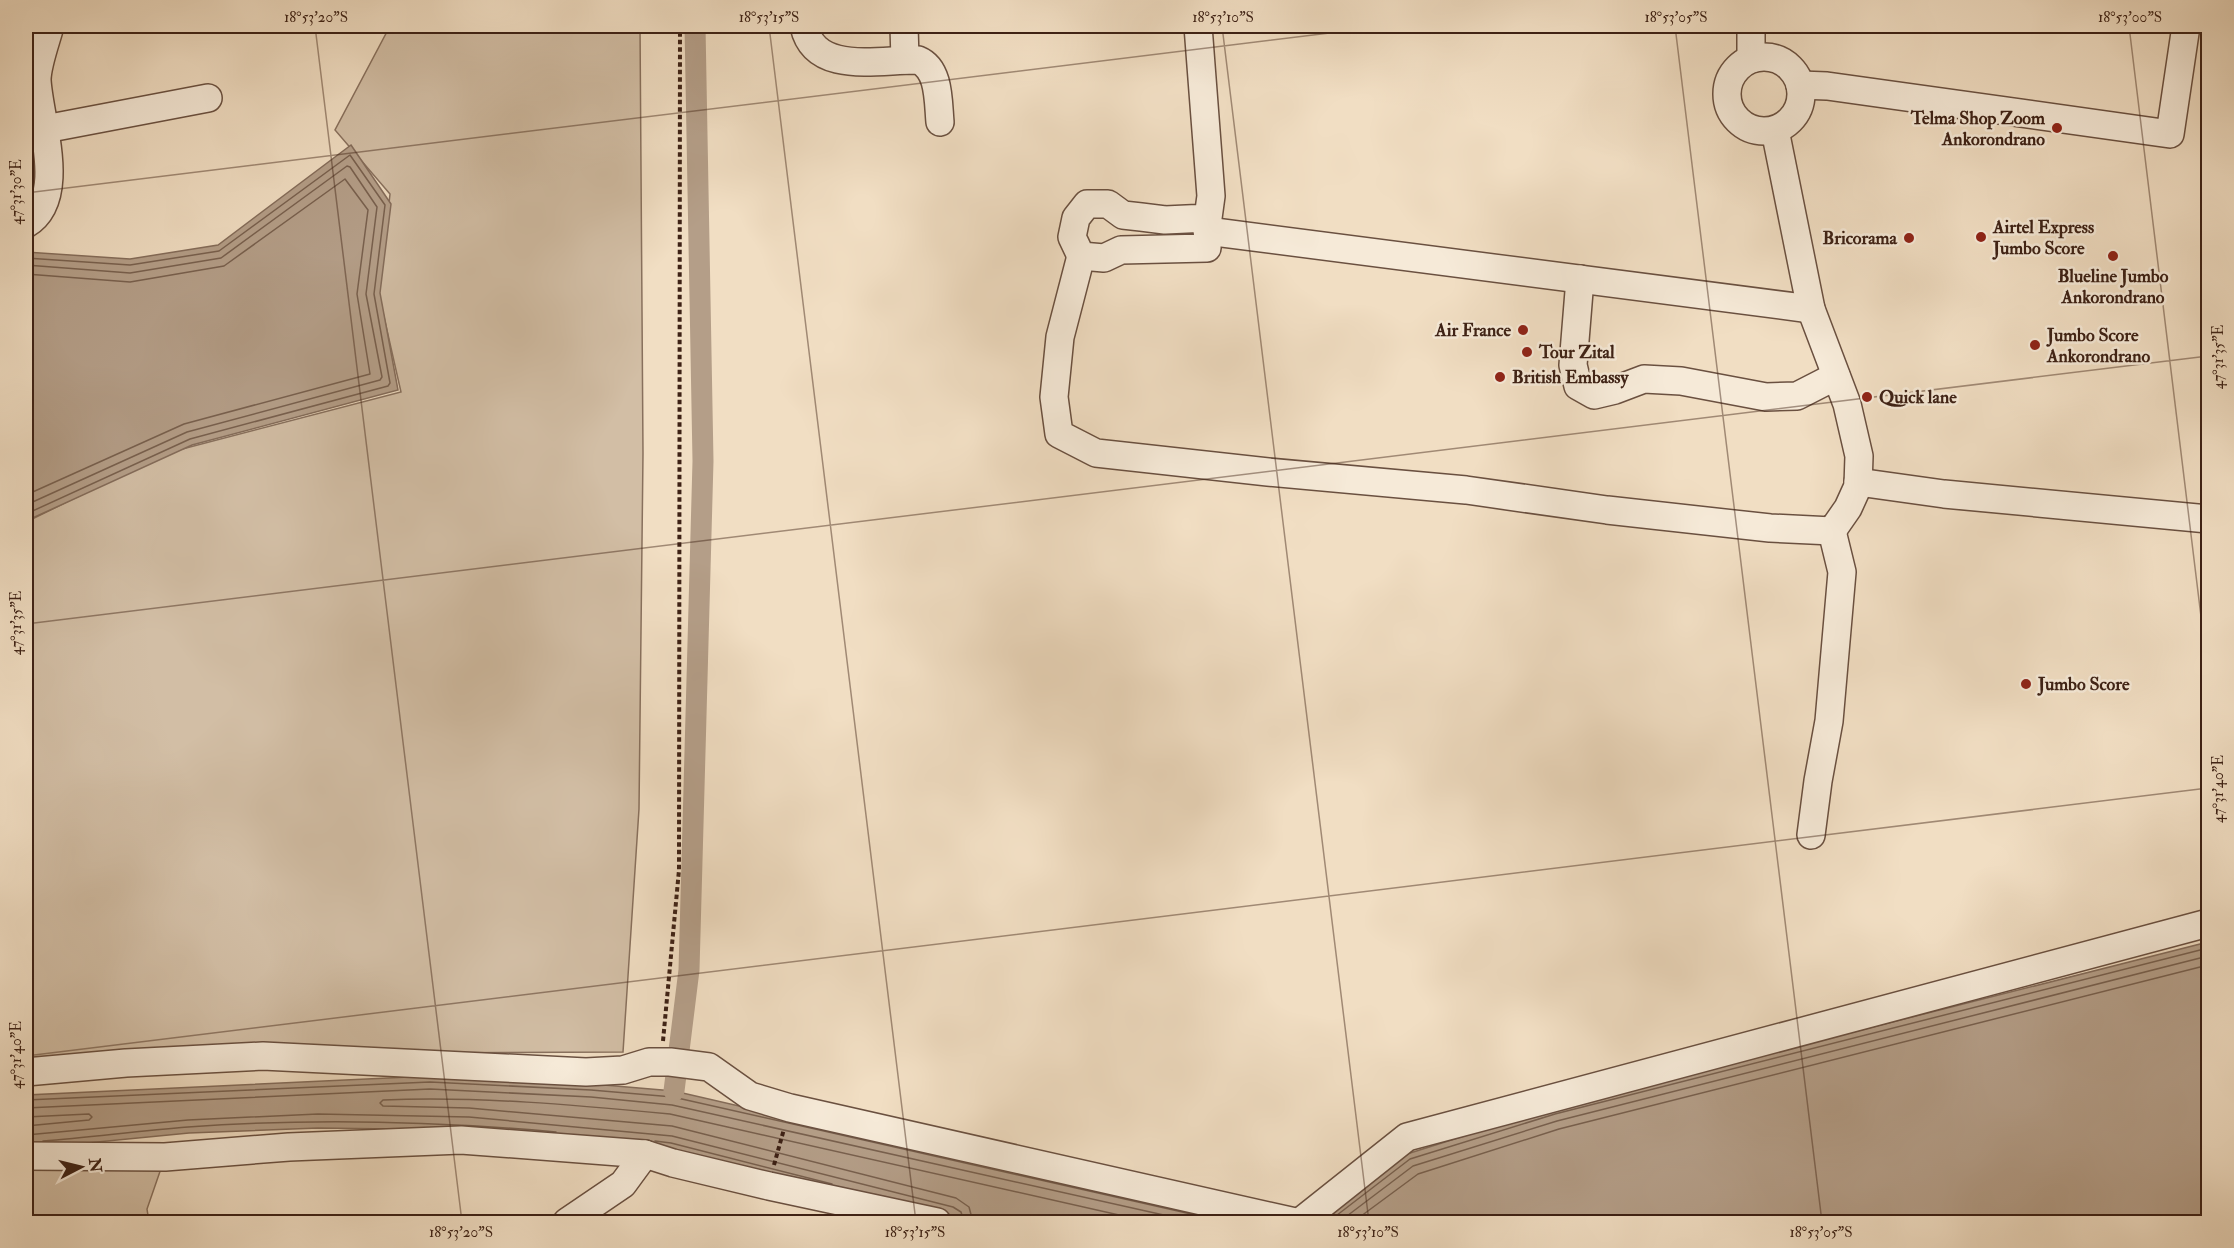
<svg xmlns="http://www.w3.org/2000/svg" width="2234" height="1248" font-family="'IM FELL Double Pica',serif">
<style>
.green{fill:#d2bea5;stroke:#88705d;stroke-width:1.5}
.water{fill:#b49e88;stroke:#846c5a;stroke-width:1.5}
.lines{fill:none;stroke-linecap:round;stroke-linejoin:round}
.shore{stroke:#78604e;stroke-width:1.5}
.canal{stroke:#b49e88;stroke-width:21}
.minor-casing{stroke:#6a5040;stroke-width:30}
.path{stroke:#3d2115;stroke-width:4;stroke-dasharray:4.5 3;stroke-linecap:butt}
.minor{stroke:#f6ead8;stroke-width:27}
.ticks{fill:none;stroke:#3d2115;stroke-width:1.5;stroke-opacity:0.45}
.poi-dot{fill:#8f2418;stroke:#f6ead8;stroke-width:2}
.labels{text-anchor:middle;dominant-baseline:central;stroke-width:5;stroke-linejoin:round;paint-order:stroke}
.poi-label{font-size:18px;font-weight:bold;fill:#3d2115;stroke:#f6ead8;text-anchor:start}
.neatline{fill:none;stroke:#3d2115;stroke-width:2}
.ticks-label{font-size:15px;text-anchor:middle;fill:#3d2115}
</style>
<rect width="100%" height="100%" fill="#f1dec3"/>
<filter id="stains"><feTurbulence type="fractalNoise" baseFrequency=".00333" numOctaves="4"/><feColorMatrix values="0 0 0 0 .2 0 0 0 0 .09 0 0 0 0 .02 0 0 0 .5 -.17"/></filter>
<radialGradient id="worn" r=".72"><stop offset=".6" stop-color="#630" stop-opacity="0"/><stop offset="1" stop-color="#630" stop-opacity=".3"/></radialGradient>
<g class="green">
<path d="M390,26H640L643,453L639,809L623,1052L397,1053L26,1062V522L167,453L401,392L379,295L390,194L335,130Z"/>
<path d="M26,1154L165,1157L147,1209L149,1222H26Z"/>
</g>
<g class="water">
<path d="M351,145L391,204L380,293L398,390L192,445L26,521V252L130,259L218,245Z"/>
<path d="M2208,942V1222H1319L1407,1154L1553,1108Z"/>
<path d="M431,1076L592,1084L674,1091L1118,1193L1261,1222H963L771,1175L468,1130L318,1128L189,1133L26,1149V1095Z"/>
</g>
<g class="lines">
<g class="shore">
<path d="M26,258L130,265L219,251L350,155L385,205L374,294L390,383L388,386L190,439L26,514"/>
<path d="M26,265L130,273L221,258L347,166L350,167L377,207L366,294L382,377L380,380L187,432L26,505"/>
<path d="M26,274L130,282L224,266L345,179L368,210L357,294L370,374L184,424L26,495"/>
<path d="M26,1100L430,1082L591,1090L673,1097L1200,1216"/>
<path d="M26,1108L430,1089L591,1097L672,1105L1195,1222"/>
<path d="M26,1117L89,1114L92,1117L89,1120L26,1126"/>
<path d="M26,1135L188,1120L318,1114L469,1117L672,1136L953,1207L961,1212L964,1222"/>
<path d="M43,1141C91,1137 139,1131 188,1127C310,1118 434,1121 556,1132"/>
<path d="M655,1141L671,1143L832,1184"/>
<path d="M973,1222L969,1207L956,1198L672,1126L469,1108L383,1106L380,1103L383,1100C479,1096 575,1105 670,1114L1150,1222"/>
<path d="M1328,1222L1410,1159L1555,1114L2208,948"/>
<path d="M1339,1222L1413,1166L1557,1121L2208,956"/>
<path d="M1353,1222L1418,1174L1559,1129L2208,965"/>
</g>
<path class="canal" d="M674,1091L689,970L703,461L695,26"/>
<defs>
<g id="minor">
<path d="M804,26C815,76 880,59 918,60C940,69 938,102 940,122"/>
<path d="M904,26L905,60"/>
<path d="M1198,26L1211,196L1208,218L1207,248L1121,250L1104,258L1081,256L1072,237L1076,218L1087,204H1108L1123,215L1141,217L1165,220L1208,218"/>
<path d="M1751,26V59"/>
<circle cx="1764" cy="94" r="37"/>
<path d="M1800,85L1827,86L2170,134L2186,26"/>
<path d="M45,129L208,98"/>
<path d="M26,224C69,198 39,120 37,80C37,65 46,41 50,26"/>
<path d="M1207,231L1811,309"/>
<path d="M1081,256L1060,337L1054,397L1059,434L1096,453L1268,472L1466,490L1607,510L1770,528L1832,531L1848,508L1858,486L1859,456L1847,404L1811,309L1775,130"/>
<path d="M1580,279L1573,365L1578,386L1594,395L1615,390L1644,379L1681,381L1766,397L1797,396L1836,376"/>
<path d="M1858,482L1944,494L2208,519"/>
<path d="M1811,835L1818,781L1829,721L1842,572L1832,531"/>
<path d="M26,1072L126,1063L263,1056L586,1072L623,1070L649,1062H670L709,1067L750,1096L790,1108L1295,1222"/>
<path d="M26,1156L165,1157L289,1147L461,1140L645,1154L673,1163L769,1186L937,1222"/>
<path d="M567,1222L623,1184L645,1154"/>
<path d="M1300,1222L1407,1137L2208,923"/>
</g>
</defs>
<use href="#minor" class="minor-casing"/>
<g class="path">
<path d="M663,1041L679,870L680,26"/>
<path d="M774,1165L784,1129"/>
</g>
<use href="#minor" class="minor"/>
</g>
<path class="ticks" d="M315,26L462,1222M769,26L916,1222M1222,26L1369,1222M1675,26L1822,1222M2129,26L2208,674M26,193L1387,26M26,624L2208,356M26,1056L2208,788M2184,1222L2208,1220"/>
<g class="poi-dot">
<circle cx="2057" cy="128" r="6"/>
<circle cx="1981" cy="237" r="6"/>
<circle cx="1909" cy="238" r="6"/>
<circle cx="2113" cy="256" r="6"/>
<circle cx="1523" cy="330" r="6"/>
<circle cx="2035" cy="345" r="6"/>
<circle cx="1527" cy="352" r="6"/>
<circle cx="1500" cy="377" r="6"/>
<circle cx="1867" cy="397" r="6"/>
<circle cx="2026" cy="684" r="6"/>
</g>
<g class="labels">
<g class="poi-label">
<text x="2045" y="118" text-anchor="end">Telma Shop Zoom<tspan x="2045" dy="21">Ankorondrano</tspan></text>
<text x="1993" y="227">Airtel Express<tspan x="1993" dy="21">Jumbo Score</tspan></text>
<text x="1897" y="238" text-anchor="end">Bricorama</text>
<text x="2113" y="276" text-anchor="middle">Blueline Jumbo<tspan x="2113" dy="21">Ankorondrano</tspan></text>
<text x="1511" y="330" text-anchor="end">Air France</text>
<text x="2047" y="335">Jumbo Score<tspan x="2047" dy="21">Ankorondrano</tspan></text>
<text x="1539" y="352">Tour Zital</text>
<text x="1512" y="377">British Embassy</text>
<text x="1879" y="397">Quick lane</text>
<text x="2038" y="684">Jumbo Score</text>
</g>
</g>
<rect width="2234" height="1248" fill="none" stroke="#f1dec3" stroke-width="66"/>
<g transform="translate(81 1167) rotate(83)" stroke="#f6ead8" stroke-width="4.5" paint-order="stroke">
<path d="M0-4.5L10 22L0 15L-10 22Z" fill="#3d2115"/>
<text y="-9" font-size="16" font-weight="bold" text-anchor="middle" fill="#3d2115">N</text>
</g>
<rect x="33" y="33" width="2168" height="1182" class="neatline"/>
<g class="ticks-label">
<text x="316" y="22">18°53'20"S</text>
<text x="769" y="22">18°53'15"S</text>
<text x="1223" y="22">18°53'10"S</text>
<text x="1676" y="22">18°53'05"S</text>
<text x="2130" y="22">18°53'00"S</text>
<text transform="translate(16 192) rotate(-90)" y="5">47°31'30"E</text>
<text transform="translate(2218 357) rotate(-90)" y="5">47°31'35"E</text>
<text transform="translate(16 623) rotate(-90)" y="5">47°31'35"E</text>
<text transform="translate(2218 789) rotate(-90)" y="5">47°31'40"E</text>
<text transform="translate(16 1055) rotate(-90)" y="5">47°31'40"E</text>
<text x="461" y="1237">18°53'20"S</text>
<text x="915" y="1237">18°53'15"S</text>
<text x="1368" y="1237">18°53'10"S</text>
<text x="1821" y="1237">18°53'05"S</text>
</g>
<rect width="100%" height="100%" filter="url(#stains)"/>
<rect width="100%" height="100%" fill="url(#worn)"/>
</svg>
